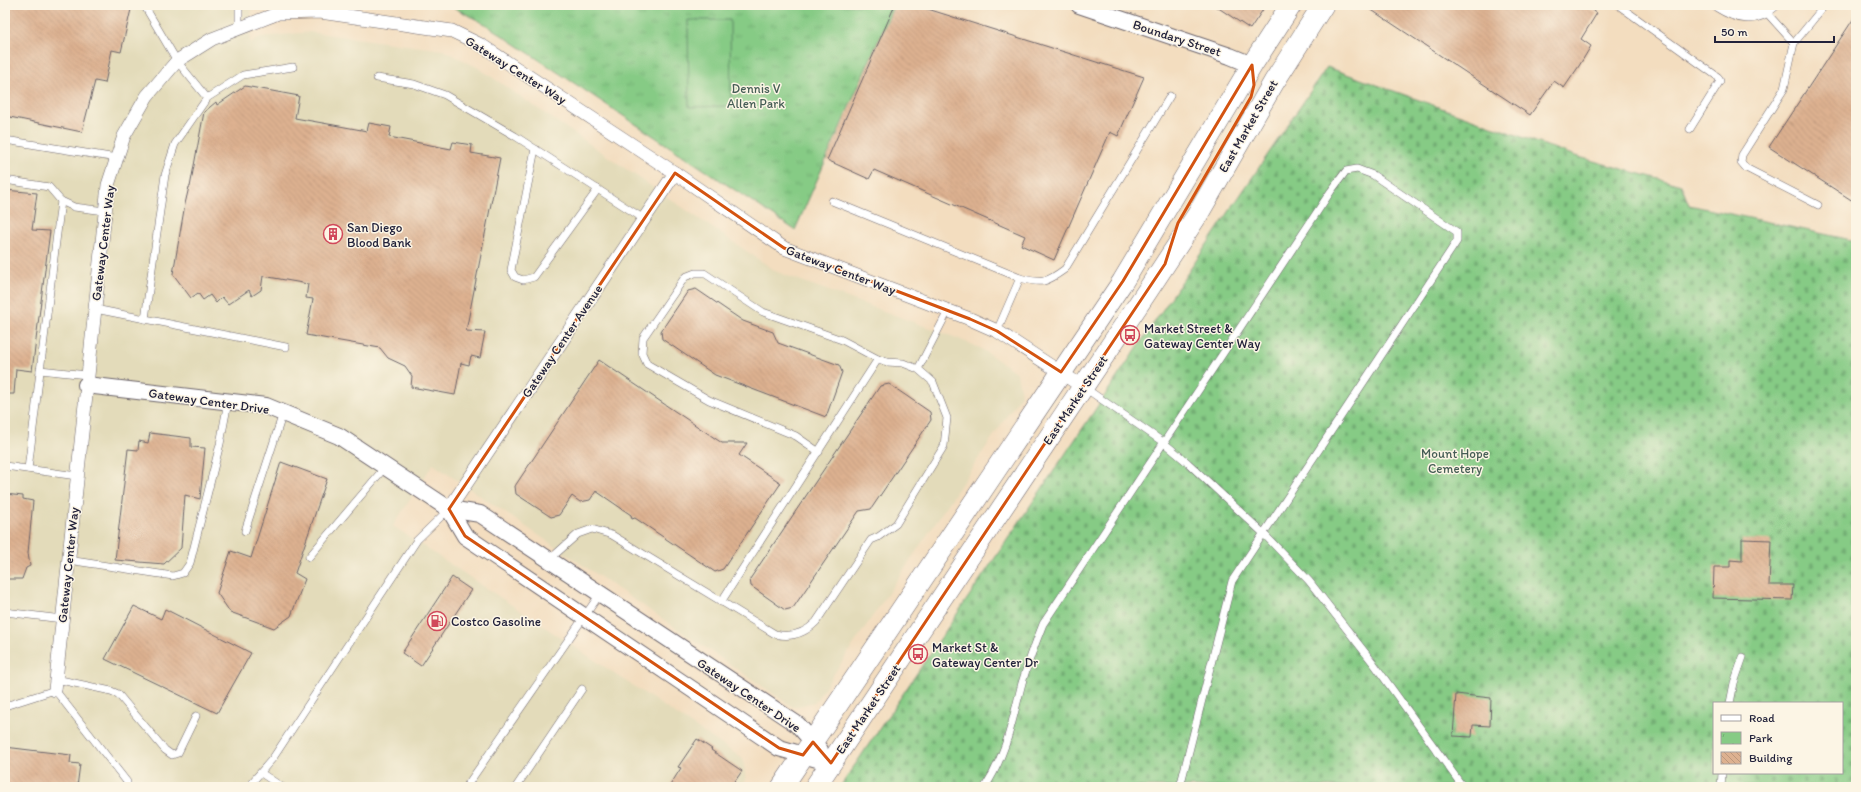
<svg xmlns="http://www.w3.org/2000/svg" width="1861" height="792" font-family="Itim,sans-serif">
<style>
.built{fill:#e3dbba}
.cemetery{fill:url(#cemetery-stones);stroke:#547660;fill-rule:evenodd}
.park{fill:url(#park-tufts);stroke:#547660}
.garden{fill:#86cb85;stroke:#547660}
.building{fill:url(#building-back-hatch)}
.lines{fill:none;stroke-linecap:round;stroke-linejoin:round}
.service-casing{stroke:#6b6369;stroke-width:8}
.minor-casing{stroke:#6b6369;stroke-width:14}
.tertiary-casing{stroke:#6b6369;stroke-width:18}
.primary-casing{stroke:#6b6369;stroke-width:22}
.service{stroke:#fff;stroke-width:7}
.minor{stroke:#fff;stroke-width:13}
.tertiary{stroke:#fff;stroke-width:16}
.primary{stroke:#fff;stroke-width:21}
.marked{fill:none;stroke:#d45411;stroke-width:3;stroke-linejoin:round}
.labels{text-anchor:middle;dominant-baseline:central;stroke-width:3;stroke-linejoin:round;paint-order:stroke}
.street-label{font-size:13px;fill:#22223b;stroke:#fcf5e5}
.park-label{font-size:13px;fill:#455d55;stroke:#fcf5e5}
.poi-label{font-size:13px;fill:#22223b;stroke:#fcf5e5;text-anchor:start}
</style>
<defs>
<pattern id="cemetery-stones" width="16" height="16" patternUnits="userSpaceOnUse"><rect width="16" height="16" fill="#86cb85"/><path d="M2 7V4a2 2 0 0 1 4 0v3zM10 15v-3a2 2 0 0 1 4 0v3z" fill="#73ae74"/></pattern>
<pattern id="park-tufts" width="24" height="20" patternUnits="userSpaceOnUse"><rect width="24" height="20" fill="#86cb85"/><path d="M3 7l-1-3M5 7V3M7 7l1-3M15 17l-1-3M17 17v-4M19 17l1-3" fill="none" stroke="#73ae74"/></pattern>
<pattern id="building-back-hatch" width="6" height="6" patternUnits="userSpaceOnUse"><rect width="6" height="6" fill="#ddb190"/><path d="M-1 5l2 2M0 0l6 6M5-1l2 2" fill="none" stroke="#bd987d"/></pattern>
</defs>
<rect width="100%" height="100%" fill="#fcf5e5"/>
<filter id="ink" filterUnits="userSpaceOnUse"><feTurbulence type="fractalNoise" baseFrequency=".025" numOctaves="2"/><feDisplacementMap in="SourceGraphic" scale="8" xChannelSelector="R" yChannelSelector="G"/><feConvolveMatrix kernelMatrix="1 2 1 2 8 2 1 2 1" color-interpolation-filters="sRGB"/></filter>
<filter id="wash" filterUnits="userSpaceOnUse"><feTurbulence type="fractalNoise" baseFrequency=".012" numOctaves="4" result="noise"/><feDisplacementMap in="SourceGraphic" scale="16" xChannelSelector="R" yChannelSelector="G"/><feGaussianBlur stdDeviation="0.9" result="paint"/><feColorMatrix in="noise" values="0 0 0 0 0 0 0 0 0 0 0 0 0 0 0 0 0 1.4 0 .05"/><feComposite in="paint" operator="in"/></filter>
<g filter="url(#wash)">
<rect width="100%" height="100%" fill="#f3ddbf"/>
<path class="built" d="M5,5H252L250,43L263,37L310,32L443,50L477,67L777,272L954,337L980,348L1017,373L1021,395L815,702L793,707L433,464L393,526L743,759L746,780L741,787H5Z"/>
<path class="cemetery" d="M1327,67L1575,156L1681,185L1689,205L1856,241V787H840ZM1714,703H1842V773H1714Z"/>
<path class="park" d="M449,5H894L795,230L485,24Z"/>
<path class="garden" d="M688,20H730L731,106L689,107Z"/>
<g id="blocks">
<g class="building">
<path d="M11,5H132L121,52L112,50L105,83L95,81L82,132L5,116V14Z"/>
<path d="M895,5H915L1144,77L1118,136L1110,132L1054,260L1021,245L1025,236L874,170L869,179L827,160Z"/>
<path d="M1214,5H1266L1250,29Z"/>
<path d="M1364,5H1583L1597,13L1581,39L1591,46L1579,66L1564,88L1554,81L1530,115Z"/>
<path d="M1856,15V203L1769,147Z"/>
<path d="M245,86L299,96L295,118L367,131L369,123L391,127L389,137L451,149L453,142L472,145L471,153L500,158L466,331L485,332L480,358L471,356L469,365L461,363L455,395L411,387L412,376L405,366L388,358L380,348L306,335L313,299L306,298L308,284L263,276L261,290L252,296L249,290L228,304L222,297L216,303L210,295L203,300L198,293L191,298L173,274L185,204L189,187H190L204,112L216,102L217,105Z"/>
<path d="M5,190L37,193L32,230L50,231L32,371L16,369L14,394H5Z"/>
<path d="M696,289L743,321L773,332L778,343L839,365L842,372L826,417L715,375L662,339L661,331L688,291Z"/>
<path d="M599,360L722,443H747L739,455L781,483L723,569L715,572L635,518L632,519L631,515L596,491L590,500L580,502L572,496L559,515L551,517L516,494L515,486Z"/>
<path d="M889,384L930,412L931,420L871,509L859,511L793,608L785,610L751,586L750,579L880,386Z"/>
<path d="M150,433L191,438V447L205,448L200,499L185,495L181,548L164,564L115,560L128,449L138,450L139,441L148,443Z"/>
<path d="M281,462L327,479L295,573L305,579L291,616L274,628L230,612L217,593L231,551L251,558Z"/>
<path d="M5,494L23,496V499L33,501L28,553L30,566L26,568L22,579H5Z"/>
<path d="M1742,539L1771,540L1769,585H1793L1792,600L1713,598L1714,567H1730V560L1742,561Z"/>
<path d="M452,577L471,590L421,666L402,653Z"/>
<path d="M134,606L161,619L165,609L251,653L217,713L105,659Z"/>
<path d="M1456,694L1491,698L1490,726L1473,725L1472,737L1453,736Z"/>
<path d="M697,739L712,749L711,750L742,771L731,787H669L681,768L678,767Z"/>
<path d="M5,747L71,755L70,763L80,764L77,787H5Z"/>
</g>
</g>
</g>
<g filter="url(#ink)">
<use href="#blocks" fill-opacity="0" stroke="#6b6369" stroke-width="1"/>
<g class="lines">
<defs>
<g id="service">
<path d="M144,5L177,61L207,98"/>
<path d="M239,5V28"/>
<path d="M1618,5L1718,77L1720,81L1690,129"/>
<path d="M1766,12L1794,43L1784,89L1742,155L1741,162L1746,168L1818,205"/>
<path d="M1794,43L1825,5"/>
<path d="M377,78L414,84L445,95L515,136L644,219"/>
<path d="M5,140L117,158"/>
<path d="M535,149L511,270L515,277L523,280L534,277L598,189"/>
<path d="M5,180L49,187L61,201L74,207L105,211"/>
<path d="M832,201L1020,278L997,331"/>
<path d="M1020,278C1042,284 1046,283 1065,269L1170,96"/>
<path d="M95,309L286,347"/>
<path d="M145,319L165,175L175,144L207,98L243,75L293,67"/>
<path d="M40,370L87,375"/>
<path d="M1085,388L1163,442L1188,463L1263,533L1309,581L1374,664L1463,787"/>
<path d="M819,452L796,436L709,400L647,364L642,353L643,338L685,277L695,273H704L763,312L842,340L878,359"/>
<path d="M5,466L77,476"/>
<path d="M28,469L61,201"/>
<path d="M245,531L283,413"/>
<path d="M309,557L386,466"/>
<path d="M68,560L173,576L183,573L190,563L220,444L228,402"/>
<path d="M549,560L578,534L592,529L612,535L775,634C791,638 805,633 816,622L871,540L878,537L896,524L944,446L947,418L933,382L918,369"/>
<path d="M721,602L878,359L887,362L903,363L918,369L948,311"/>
<path d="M5,612L62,619"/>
<path d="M56,679L111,691L118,694L165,750L172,755L178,753L196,716"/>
<path d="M1730,703L1734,683L1743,657"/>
<path d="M5,706L55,690L127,782V787"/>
<path d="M261,773L282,787"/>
<path d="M248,787L273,758L417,540L449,509"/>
<path d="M466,787L600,594"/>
<path d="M516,787L582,689"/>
<path d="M985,787C1007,753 1012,721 1022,683C1028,663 1035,644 1043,624L1331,191L1346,171L1357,169L1373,175L1457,232V241L1232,581L1180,787"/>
<path d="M1721,787L1722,773"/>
</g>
<g id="minor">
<path d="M1718,5C1737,17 1755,22 1773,5"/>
<path d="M449,509L675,173"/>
<path d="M55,690L108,185L124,136L147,96L177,61L212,39L271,16L278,13L320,12L452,31L481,45L675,173L784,248L970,319L997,331L1083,387"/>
</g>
<g id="tertiary">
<path d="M1079,5L1230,56L1252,65"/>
<path d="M86,385L266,406L339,436L449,509L465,536L779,748L831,763"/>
<path d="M449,509L480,514L798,725L820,750"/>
</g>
<g id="primary">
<path d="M782,787L1123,281L1252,65L1291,5"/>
<path d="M815,787L1146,293L1198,214L1274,82L1323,5"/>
</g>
</defs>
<use href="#service" class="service-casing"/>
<use href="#minor" class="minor-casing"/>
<use href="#tertiary" class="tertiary-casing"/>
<use href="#primary" class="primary-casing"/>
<use href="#service" class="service"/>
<use href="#minor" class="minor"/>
<use href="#tertiary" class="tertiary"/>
<use href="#primary" class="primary"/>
</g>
</g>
<path class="marked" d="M1252,65L1254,85L1251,97L1178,223L1165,264L831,763L813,742L803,755L779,748L465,536L449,509L675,173L784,248L970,319L997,331L1061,372L1123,281Z"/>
<defs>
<symbol id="building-ring" viewBox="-11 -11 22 22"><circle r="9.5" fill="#fcf5e5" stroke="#d1495b" stroke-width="1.5"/><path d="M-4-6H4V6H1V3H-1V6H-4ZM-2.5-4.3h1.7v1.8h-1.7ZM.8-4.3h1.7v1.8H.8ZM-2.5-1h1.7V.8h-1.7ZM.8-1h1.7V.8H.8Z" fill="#d1495b"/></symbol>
<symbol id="bus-ring" viewBox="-11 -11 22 22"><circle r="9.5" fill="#fcf5e5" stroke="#d1495b" stroke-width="1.5"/><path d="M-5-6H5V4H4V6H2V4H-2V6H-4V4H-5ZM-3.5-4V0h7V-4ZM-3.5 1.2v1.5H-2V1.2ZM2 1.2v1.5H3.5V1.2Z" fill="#d1495b"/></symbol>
<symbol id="fuel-ring" viewBox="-11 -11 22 22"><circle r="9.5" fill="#fcf5e5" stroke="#d1495b" stroke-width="1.5"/><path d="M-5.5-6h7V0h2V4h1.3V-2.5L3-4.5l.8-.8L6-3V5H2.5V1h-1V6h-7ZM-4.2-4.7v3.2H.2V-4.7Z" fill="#d1495b"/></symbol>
</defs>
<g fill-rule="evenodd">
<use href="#building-ring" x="322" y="223" width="22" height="22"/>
<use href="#bus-ring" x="1119" y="324" width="22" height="22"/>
<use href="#fuel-ring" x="426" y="610" width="22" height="22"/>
<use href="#bus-ring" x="907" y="643" width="22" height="22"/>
</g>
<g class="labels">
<g class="street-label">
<text transform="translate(1177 38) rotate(18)">Boundary Street</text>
<text transform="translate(516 70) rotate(32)">Gateway Center Way</text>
<text transform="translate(1248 126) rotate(-60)">East Market Street</text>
<text transform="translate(103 243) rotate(-83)">Gateway Center Way</text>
<text transform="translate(841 270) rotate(21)">Gateway Center Way</text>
<text transform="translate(562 341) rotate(-56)">Gateway Center Avenue</text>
<text transform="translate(1075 400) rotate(-56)">East Market Street</text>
<text transform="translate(209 401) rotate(8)">Gateway Center Drive</text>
<text transform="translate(68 565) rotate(-84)">Gateway Center Way</text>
<text transform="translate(749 695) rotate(34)">Gateway Center Drive</text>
<text transform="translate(868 709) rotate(-56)">East Market Street</text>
</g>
<g class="park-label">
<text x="756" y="88">Dennis V<tspan x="756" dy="15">Allen Park</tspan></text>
<text x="1455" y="453">Mount Hope<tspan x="1455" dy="15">Cemetery</tspan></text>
</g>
<g class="poi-label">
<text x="347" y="227">San Diego<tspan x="347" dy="15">Blood Bank</tspan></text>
<text x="1144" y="328">Market Street &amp;<tspan x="1144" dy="15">Gateway Center Way</tspan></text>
<text x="451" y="621">Costco Gasoline</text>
<text x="932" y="647">Market St &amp;<tspan x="932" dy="15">Gateway Center Dr</tspan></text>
</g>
</g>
<rect width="1861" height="792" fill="none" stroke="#fcf5e5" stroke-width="20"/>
<rect x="1713" y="702" width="130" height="72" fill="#fcf5e5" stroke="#a5a1a1"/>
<rect x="1721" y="715" width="20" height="6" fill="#ffffff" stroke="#a5a1a1"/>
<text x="1749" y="722" font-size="12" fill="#22223b">Road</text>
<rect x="1721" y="732" width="20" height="12" fill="url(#park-tufts)" stroke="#a5a1a1"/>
<text x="1749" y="742" font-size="12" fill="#22223b">Park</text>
<rect x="1721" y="752" width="20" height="12" fill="url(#building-back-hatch)" stroke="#a5a1a1"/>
<text x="1749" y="762" font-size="12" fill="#22223b">Building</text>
<path d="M1715 36v6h119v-6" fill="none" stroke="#22223b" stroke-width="2"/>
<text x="1721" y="36" font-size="12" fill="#22223b" stroke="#fcf5e5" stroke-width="3" paint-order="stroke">50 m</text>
</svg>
